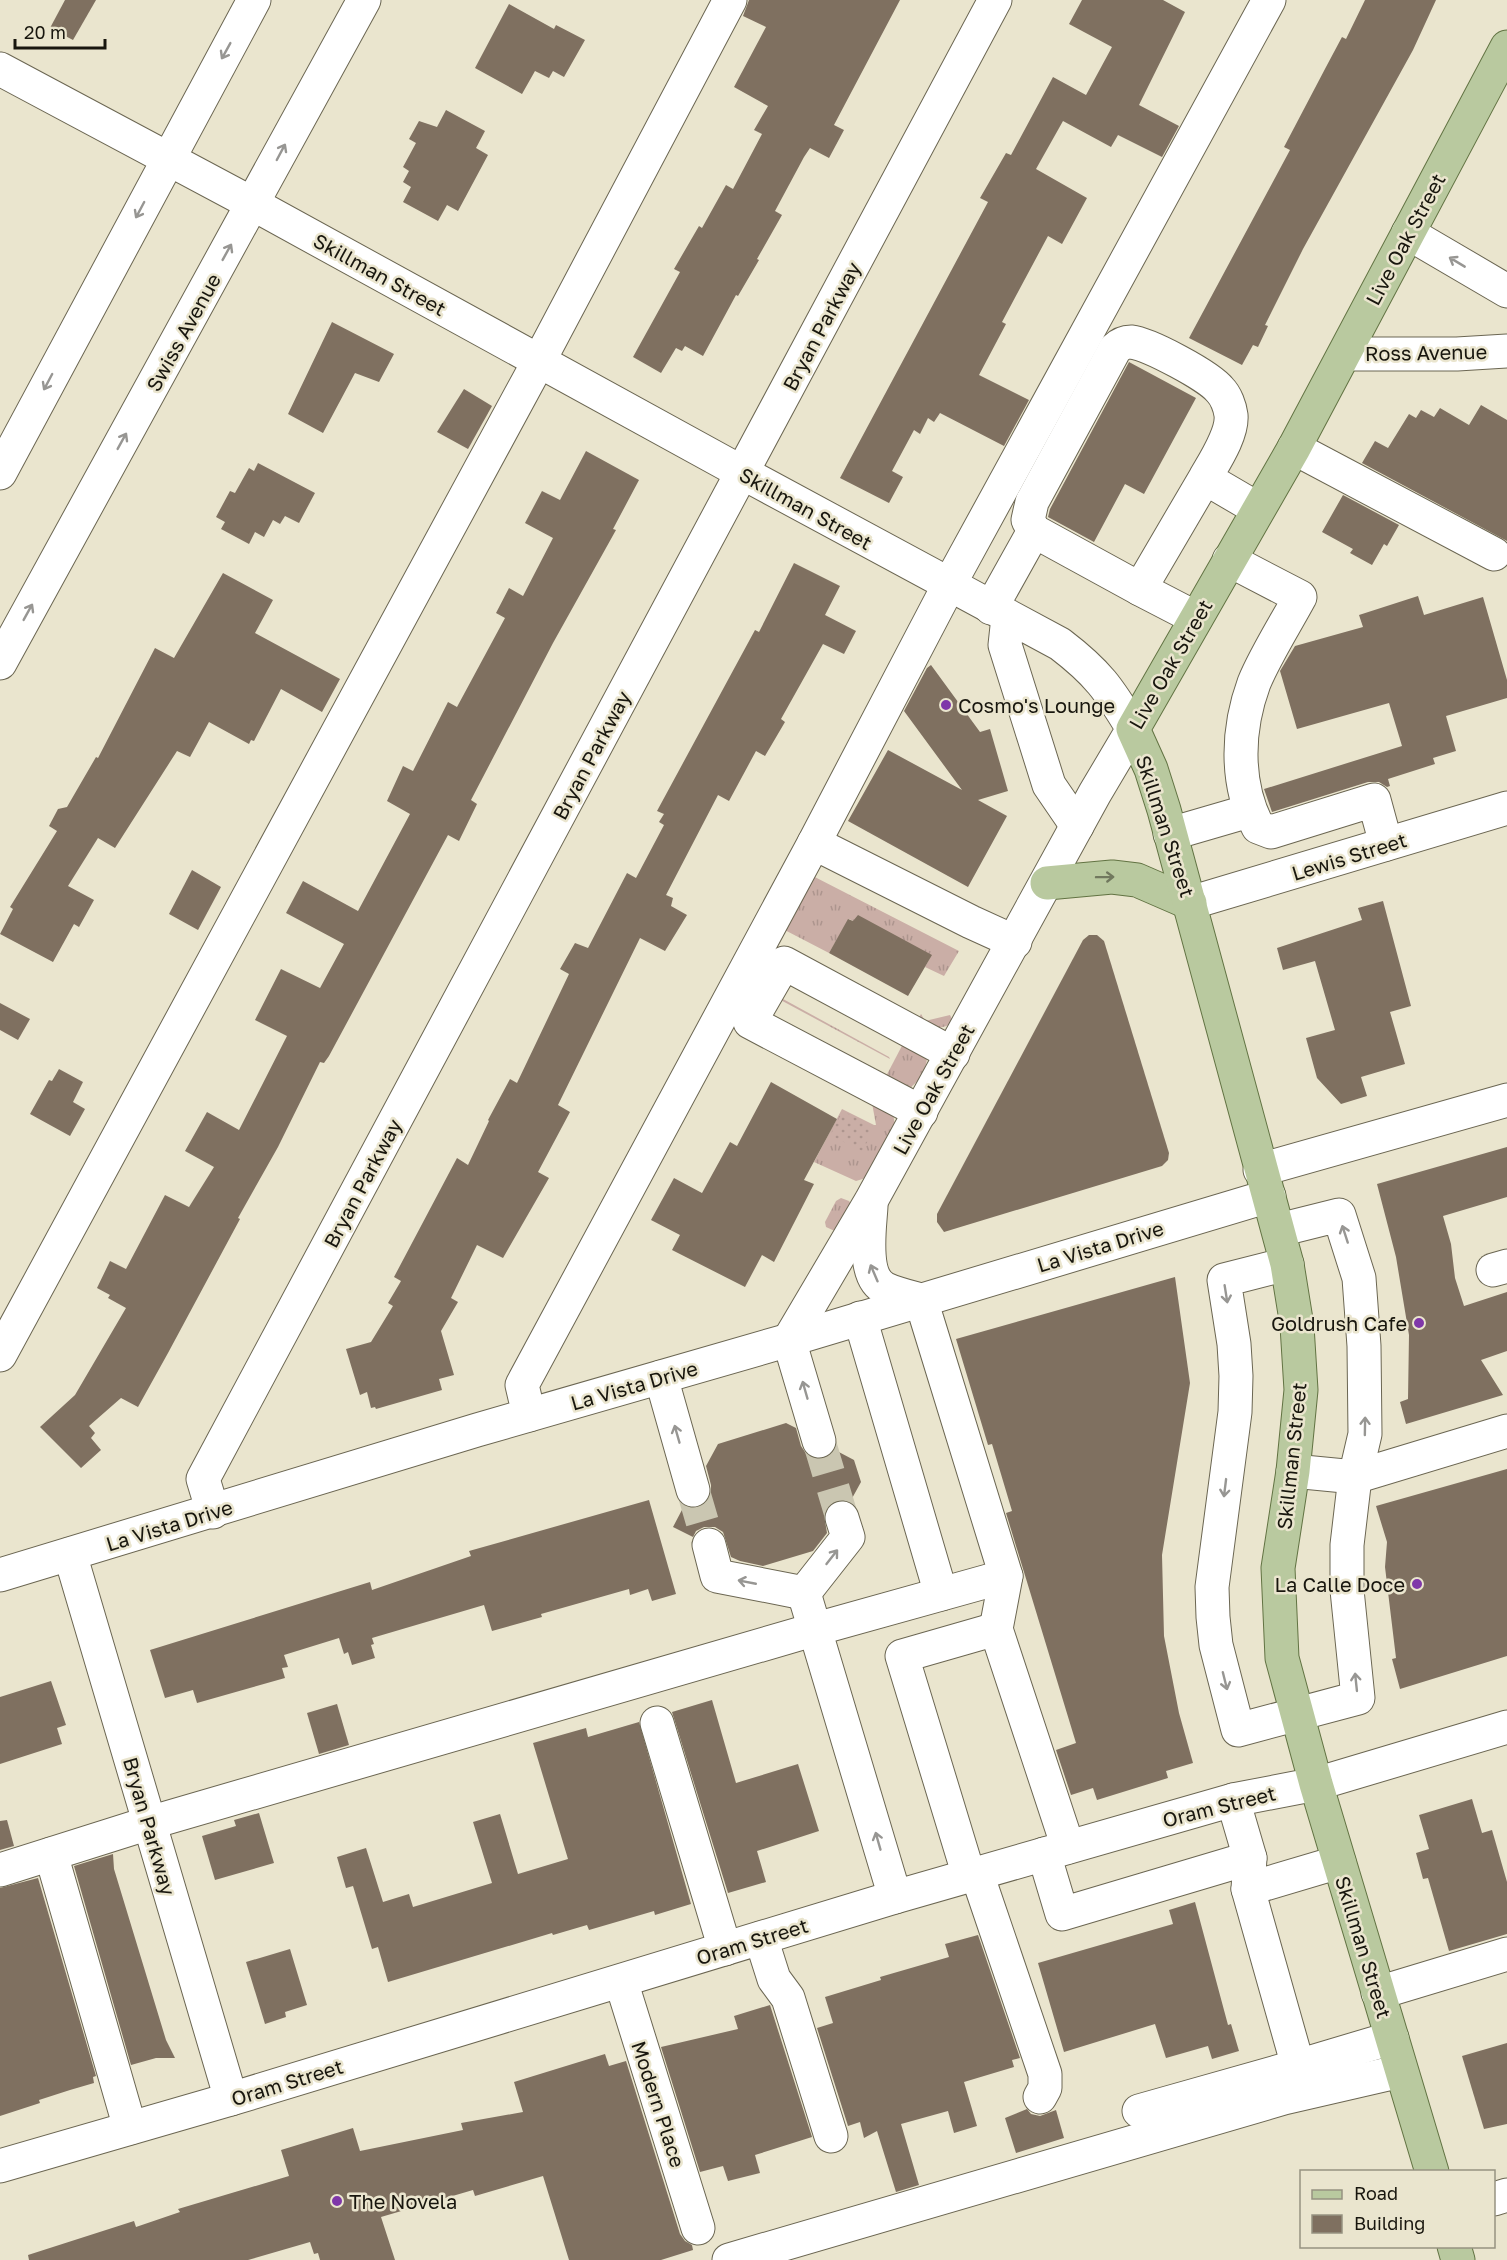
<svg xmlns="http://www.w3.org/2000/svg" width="1507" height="2260" font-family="'Golos Text',sans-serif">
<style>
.grass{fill:url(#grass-tufts)}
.garden{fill:url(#garden-dots)}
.building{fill:#7f7060}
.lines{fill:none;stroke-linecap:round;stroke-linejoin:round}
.minor-tunnel{stroke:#cac6b1;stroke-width:33;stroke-dasharray:33 16;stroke-linecap:butt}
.minor-casing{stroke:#6b6652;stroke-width:35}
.major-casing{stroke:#627343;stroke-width:35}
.minor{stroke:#fff;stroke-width:33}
.major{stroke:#b9c99f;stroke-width:33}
.oneway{stroke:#979693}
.oneway2{stroke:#71785e}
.poi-dot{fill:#7f37a9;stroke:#eae5ce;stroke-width:2}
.labels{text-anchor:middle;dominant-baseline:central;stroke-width:5;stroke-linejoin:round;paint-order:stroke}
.street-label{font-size:20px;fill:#18160e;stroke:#eae5ce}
.poi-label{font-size:20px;fill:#18160e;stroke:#eae5ce;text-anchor:start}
</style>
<defs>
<pattern id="grass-tufts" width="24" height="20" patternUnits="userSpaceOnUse" patternTransform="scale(1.5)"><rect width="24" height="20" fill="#caaea6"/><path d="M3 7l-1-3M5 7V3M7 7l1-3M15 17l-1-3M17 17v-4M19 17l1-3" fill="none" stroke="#ad958e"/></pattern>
<pattern id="garden-dots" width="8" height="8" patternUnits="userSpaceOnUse" patternTransform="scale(1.5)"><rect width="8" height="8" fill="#caaea6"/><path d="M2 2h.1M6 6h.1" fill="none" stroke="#ad958e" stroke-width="1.8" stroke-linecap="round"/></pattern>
</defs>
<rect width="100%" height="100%" fill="#eae5ce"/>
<g class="grass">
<path d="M807,873L959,951L944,976L925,967L930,958L849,919L829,953L777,926Z"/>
<path d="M752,982L889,1057L890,1059L751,984Z"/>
<path d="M921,1014L925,1021L950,1015L953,1021C942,1033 930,1025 917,1021Z"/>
<path d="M905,1040L927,1058C926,1071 919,1082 908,1089L883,1082Z"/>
<path d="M872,1103L893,1114L895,1125L866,1178L856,1181L814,1162L842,1109L874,1125H876Z"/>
<path d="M841,1198L849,1201L851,1204L837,1232L826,1227L825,1222L836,1201Z"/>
</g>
<path class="garden" d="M843,1111L875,1128L862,1151L830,1135Z"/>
<g class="building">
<path d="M65,0H96L73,40L50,28Z"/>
<path d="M749,0H900L834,125L844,130L829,158L810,148L804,157L775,211L782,215L757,259L759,260L738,296L736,295L703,356L685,346L682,351L676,348L661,373L633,357L680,272L674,269L699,226L702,228L726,185L733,189L762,134L754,130L768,106L734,87L766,27L743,16Z"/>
<path d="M1082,0H1163L1185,12L1139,105L1179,126L1162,157L1118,135L1111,147L1063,121L1036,169L1087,198L1062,244L1048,236L1002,322L1006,324L979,375L1029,400L1004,446L940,413L934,422L928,418L920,434L914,430L892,471L903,477L889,503L840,478L988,202L980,198L1006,153L1011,155L1053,77L1086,95L1112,47L1069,24Z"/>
<path d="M1365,0H1436L1413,50L1303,249L1265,325L1268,326L1258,347L1253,345L1242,365L1189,338L1290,150L1284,147L1326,67L1342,37L1346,39Z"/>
<path d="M509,4L554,29L556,25L585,40L564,77L553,71L549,78L535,71L522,94L475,68Z"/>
<path d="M446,110L485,131L476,148L488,155L458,211L447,205L438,221L403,202L411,187L403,182L409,171L403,167L416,143L409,139L419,121L437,127Z"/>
<path d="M332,322L394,354L379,382L355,373L323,433L288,414Z"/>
<path d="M1129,362L1196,398L1144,494L1125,484L1094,542L1048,517L1050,509Z"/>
<path d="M464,389L492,406L468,449L437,432Z"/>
<path d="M1481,405L1507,420V541L1362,463L1375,441L1388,448L1409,414L1416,418L1421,410L1434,417L1440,408L1469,425Z"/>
<path d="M586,451L639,480L613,529L616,530L553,643L471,800L477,804L459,841L448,835L329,1056L324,1063L320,1062L278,1147L238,1218L240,1219L168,1353L138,1407L121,1398L89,1426L95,1433L91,1438L101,1450L81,1468L40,1427L75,1395L126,1308L108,1298L110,1295L97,1288L110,1261L126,1269L165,1195L189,1207L214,1167L185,1151L207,1112L239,1130L287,1036L255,1020L281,969L320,988L344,944L286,913L303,881L358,911L410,814L387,801L403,766L413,771L448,702L457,707L505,618L496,613L509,588L523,596L553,538L525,523L542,491L560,500Z"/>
<path d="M258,463L315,493L299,523L285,516L280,524L273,520L264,537L255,532L249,544L221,529L225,522L216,517L230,491L235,493L249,468L254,471Z"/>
<path d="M1343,495L1399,525L1387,546L1384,544L1372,565L1350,553L1353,549L1322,532Z"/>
<path d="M794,563L840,586L825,615L856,631L844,654L823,644L781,719L785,722L765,756L756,751L729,801L718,795L666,895L673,898L671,906L687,915L665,951L640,938L558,1105L570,1112L538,1172L549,1178L503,1258L477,1245L451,1298L458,1302L441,1331L454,1375L439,1379L442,1390L376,1409L375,1407L371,1408L367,1392L360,1395L346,1349L371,1342L393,1306L388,1303L401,1281L394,1277L457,1158L468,1165L489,1121L488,1120L510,1079L517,1083L569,974L560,969L575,943L588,948L627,873L636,878L664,825L659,822L664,814L657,811L755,630L759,632Z"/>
<path d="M223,573L273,600L255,633L340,679L322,712L281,689L254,741L251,740L249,744L209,722L190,757L177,751L115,848L98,838L68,886L94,900L79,927L74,924L53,962L0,934L13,909L10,907L57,831L49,826L58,809L67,807L96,757L98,758L155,648L174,658Z"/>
<path d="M1418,596L1424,615L1483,597L1507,680V698L1446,716L1456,751L1433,758L1435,764L1388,779L1390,786L1387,787L1379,782H1368L1272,812L1264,789L1402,746L1389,703L1297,729L1280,671L1295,646L1363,627L1359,615Z"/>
<path d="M931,665L980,732L990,729L1008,791L978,800L1007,816L968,887L848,821L888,750L962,790L904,711L927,668Z"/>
<path d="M192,870L221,887L198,930L169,914Z"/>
<path d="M1383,901L1411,1006L1390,1012L1405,1064L1361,1077L1367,1096L1341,1104L1317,1078L1306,1038L1335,1030L1315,961L1283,970L1277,948L1362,920L1358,908Z"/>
<path d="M858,915L932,955L908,996L829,953L848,919L853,921Z"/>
<path d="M1089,935H1097L1104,941L1169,1153L1168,1160L1162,1166L944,1232L937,1222V1214L1083,940Z"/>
<path d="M0,1003L30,1019L18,1040L0,1030Z"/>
<path d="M59,1069L83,1082L73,1102L85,1109L70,1136L30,1114L49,1080L52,1081Z"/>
<path d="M771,1082L837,1119L804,1180L814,1184L774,1262L762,1255L745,1287L672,1250L680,1235L651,1220L674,1178L702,1193L730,1142L737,1146Z"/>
<path d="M1507,1147V1197L1443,1216L1451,1244L1455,1278L1464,1306L1507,1292V1351L1481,1360L1503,1395L1406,1424L1400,1402L1408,1399L1409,1335L1396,1257L1377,1184Z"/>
<path d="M1175,1277L1190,1383L1162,1555L1164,1636L1179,1713L1193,1763L1166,1771L1168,1778L1097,1800L1093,1788L1071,1795L1056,1750L1076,1743L1006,1513L1012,1511L992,1444L988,1445L956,1339Z"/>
<path d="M786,1423L796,1428L801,1446L807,1455L815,1459H824L832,1454L835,1450L854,1460L861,1482L850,1502L837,1500L828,1506L824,1515L827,1533L813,1551L763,1566L740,1561L731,1557L723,1532L715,1527H704L696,1531L693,1537L673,1527L684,1506L689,1508H699L706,1503L711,1495V1485L706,1466L718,1444Z"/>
<path d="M1507,1469V1656L1400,1689L1392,1659L1396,1658L1385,1567L1387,1542L1376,1506Z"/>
<path d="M649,1500L676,1594L652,1601L648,1589L630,1595L629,1589L541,1614L542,1617L492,1631L484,1605L372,1638L374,1644L371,1645L375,1658L352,1665L348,1652L344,1654L339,1638L284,1655L288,1667L282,1668L285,1678L197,1703L193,1690L165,1698L150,1650L370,1582L372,1590L471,1556L469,1551Z"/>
<path d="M51,1681L66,1725L57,1728L62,1744L0,1764V1697Z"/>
<path d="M712,1700L736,1783L798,1764L819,1831L757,1851L766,1882L728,1893L672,1712Z"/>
<path d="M337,1704L349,1745L319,1754L307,1713Z"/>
<path d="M639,1722L691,1904L655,1915L654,1911L589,1930L587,1925L553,1935L552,1933L388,1982L378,1947L372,1949L353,1886L346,1888L337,1857L366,1848L383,1902L409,1894L413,1907L492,1883L473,1822L500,1814L518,1874L568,1859L533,1743L586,1728L588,1737Z"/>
<path d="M1472,1799L1482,1833L1492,1830L1507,1882V1934L1449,1951L1428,1878L1423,1879L1416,1853L1429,1849L1419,1815Z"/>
<path d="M259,1813L274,1863L215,1880L202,1836L236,1826L234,1820Z"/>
<path d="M7,1820L14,1846L0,1850V1821Z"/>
<path d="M113,1854L114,1869L166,2040L175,2058H156L131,2065L74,1866Z"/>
<path d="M38,1878L96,2076L93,2077L94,2083L70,2090L39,2100L40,2103L0,2116V1888Z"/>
<path d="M1195,1902L1228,2025L1231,2024L1239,2051L1212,2059L1208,2046L1166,2058L1155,2024L1064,2052L1038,1963L1173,1924L1169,1910Z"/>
<path d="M978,1935L1020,2058L1012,2060L1014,2067L964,2082L977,2126L954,2133L948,2111L901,2124L919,2185L896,2192L877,2131L864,2138L860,2122L848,2126L817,2028L833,2023L825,1997L881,1980L880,1977L949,1957L945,1944Z"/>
<path d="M290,1949L307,2005L285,2012L286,2017L265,2024L246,1962Z"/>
<path d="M770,2005L812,2137L755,2155L760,2173L728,2181L723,2166L700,2172L661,2047L738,2029L734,2016Z"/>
<path d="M1507,2043V2124L1484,2129L1462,2056Z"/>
<path d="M605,2054L609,2066L626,2061L680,2234L685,2241L692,2245L693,2250L661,2260H569L543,2176L475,2196L473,2190L381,2217L395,2260H320L318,2253L314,2254L310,2242L248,2260H29L28,2255L134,2221L136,2227L180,2212L178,2209L289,2176L281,2150L353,2128L360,2151L463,2130L461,2123L523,2112L514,2082Z"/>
<path d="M1027,2109L1031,2114L1040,2116L1056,2110L1064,2138L1016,2153L1005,2118Z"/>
</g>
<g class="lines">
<g class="minor-tunnel">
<path d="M819,1441L842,1518"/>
<path d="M693,1490L709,1545"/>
</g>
<defs>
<g id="minor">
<path d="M0,69L253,204L743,473L1060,644C1098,673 1109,689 1133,729L1095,793L871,1201L789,1340"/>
<path d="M1408,233L1507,291"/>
<path d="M1345,354H1457L1507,351"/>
<path d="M1294,448L1494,554"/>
<path d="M0,473L254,0"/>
<path d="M1205,478C1214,462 1233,434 1231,415C1230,407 1226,396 1220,390C1209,376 1149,344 1131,342C1124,342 1120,344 1115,349L1032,502L1028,520L1034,531L1140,589L1205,478L1258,509"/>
<path d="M1229,560L1300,597C1286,623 1265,656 1254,683C1237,729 1235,783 1258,827L1271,832L1374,800L1386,844"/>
<path d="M1140,589L1196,618"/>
<path d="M991,608L1034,531"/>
<path d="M1008,617L1005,645L1049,785L1077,826"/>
<path d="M0,663L364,0"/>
<path d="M1170,834L1249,811"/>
<path d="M814,843L971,922L1015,942"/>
<path d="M1190,903L1507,808"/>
<path d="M921,1112L750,1022L784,963L953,1054"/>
<path d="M1260,1170L1507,1100"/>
<path d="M871,1206C870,1228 861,1278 886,1289C897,1294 910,1297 921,1300L1006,1576L996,1629"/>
<path d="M1279,1230L1339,1215L1359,1278L1364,1346L1365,1434L1355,1477L1347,1545V1590L1358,1698L1238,1730L1216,1645L1213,1617L1212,1587L1235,1412L1236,1376L1234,1344L1224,1280L1287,1264"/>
<path d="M1493,1270L1507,1266"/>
<path d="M860,1318L941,1594"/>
<path d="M789,1340L819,1441"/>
<path d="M0,1355L539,361L730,0"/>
<path d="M661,1377L693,1490"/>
<path d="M529,1415L522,1385L814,843L949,585L1269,0"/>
<path d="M1293,1471L1355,1477L1507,1431"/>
<path d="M213,1512L203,1479L995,0"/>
<path d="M709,1545L717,1576L804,1593"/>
<path d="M70,1554L231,2099"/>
<path d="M0,1575L477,1430L789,1340L1269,1196"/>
<path d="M804,1593L895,1897"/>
<path d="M804,1593L848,1537L842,1518"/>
<path d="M657,1723L725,1949"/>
<path d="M1233,1800L1250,1858L1248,1889L1298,2066L1392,2038"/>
<path d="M51,1854L130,2128"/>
<path d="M1044,1854L1062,1914L1250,1858"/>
<path d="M0,1870L149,1823L816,1629L1006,1576"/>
<path d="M977,1874L1045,2074V2088L1040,2097"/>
<path d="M969,1876L902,1656L996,1629L1068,1847"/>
<path d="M1248,1889L1339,1862"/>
<path d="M761,1938L774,1979L788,1998L831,2136"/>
<path d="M621,1981L698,2228"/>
<path d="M1378,1993L1507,1954"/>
<path d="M1139,2111L1298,2066"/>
<path d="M0,2166L231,2099L895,1897L1233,1800L1316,1784L1507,1727"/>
<path d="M1494,2199L1507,2195"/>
<path d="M729,2260L1284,2098L1401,2071"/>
</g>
<g id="major">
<path d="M1047,883L1112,877L1137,880L1190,903"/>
<path d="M1432,2172L1316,1784L1282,1658L1278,1568L1293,1471L1301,1390L1297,1326L1287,1264L1164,810L1151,769L1133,729L1294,448L1507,47"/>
<path d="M1454,2246L1458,2260"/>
</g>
</defs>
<use href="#minor" class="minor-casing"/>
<use href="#major" class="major-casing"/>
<use href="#minor" class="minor"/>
<use href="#major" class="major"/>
</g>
<defs><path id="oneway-shaft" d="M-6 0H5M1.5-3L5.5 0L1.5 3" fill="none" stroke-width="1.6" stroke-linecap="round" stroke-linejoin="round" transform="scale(1.5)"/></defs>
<g class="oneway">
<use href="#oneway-shaft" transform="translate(226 51) rotate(119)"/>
<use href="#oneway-shaft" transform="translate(281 152) rotate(-62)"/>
<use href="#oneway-shaft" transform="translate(140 210) rotate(118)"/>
<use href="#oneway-shaft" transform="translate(227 252) rotate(-61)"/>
<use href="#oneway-shaft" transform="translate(1457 262) rotate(-149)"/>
<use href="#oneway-shaft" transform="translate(48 382) rotate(118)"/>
<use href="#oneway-shaft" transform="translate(122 441) rotate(-61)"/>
<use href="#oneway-shaft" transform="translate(28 612) rotate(-61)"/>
<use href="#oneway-shaft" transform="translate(1345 1234) rotate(-108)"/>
<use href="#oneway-shaft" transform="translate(874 1273) rotate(-113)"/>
<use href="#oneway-shaft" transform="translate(1226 1294) rotate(81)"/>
<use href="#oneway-shaft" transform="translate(805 1390) rotate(-106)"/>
<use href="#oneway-shaft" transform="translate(1365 1426) rotate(-89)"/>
<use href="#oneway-shaft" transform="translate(677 1434) rotate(-106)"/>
<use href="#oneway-shaft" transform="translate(1225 1488) rotate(97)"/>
<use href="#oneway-shaft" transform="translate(832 1557) rotate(-52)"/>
<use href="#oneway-shaft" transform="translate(747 1582) rotate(-169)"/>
<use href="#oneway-shaft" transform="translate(1225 1681) rotate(76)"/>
<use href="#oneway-shaft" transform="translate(1356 1682) rotate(-96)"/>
<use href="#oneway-shaft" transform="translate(878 1841) rotate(-106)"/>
</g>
<use class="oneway2" href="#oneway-shaft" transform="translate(1105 877) rotate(-1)"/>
<g class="poi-dot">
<circle cx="946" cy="705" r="6"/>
<circle cx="1419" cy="1323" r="6"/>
<circle cx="1417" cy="1584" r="6"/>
<circle cx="337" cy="2201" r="6"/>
</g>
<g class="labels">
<g class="street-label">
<text transform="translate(1405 239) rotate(-62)">Live Oak Street</text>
<text transform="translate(380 274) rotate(29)">Skillman Street</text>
<text transform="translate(821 326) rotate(-62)">Bryan Parkway</text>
<text transform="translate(183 332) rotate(-61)">Swiss Avenue</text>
<text transform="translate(1426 352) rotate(-1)">Ross Avenue</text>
<text transform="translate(806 508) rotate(29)">Skillman Street</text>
<text transform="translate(1170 664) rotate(-60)">Live Oak Street</text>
<text transform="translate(591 755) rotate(-62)">Bryan Parkway</text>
<text transform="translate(1166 826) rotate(72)">Skillman Street</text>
<text transform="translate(1349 856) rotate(-17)">Lewis Street</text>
<text transform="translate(933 1089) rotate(-61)">Live Oak Street</text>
<text transform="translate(362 1183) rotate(-62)">Bryan Parkway</text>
<text transform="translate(1100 1246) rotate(-17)">La Vista Drive</text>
<text transform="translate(634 1385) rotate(-16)">La Vista Drive</text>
<text transform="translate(1291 1456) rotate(-84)">Skillman Street</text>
<text transform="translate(169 1525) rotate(-17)">La Vista Drive</text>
<text transform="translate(1219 1806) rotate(-14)">Oram Street</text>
<text transform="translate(150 1826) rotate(74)">Bryan Parkway</text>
<text transform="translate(752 1941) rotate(-17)">Oram Street</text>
<text transform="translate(1364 1947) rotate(73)">Skillman Street</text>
<text transform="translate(287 2082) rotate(-17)">Oram Street</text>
<text transform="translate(659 2104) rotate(72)">Modern Place</text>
</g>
<g class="poi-label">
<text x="958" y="705">Cosmo's Lounge</text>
<text x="1407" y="1323" text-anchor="end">Goldrush Cafe</text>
<text x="1405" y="1584" text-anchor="end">La Calle Doce</text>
<text x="349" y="2201">The Novela</text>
</g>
</g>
<rect x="1300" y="2170" width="195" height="78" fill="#eae5ce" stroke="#969281" stroke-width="1.5"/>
<rect x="1312" y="2190" width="30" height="9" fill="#b9c99f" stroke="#969281" stroke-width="1.5"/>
<text x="1354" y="2200" font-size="18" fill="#18160e">Road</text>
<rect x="1312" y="2215" width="30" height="18" fill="#7f7060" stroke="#969281" stroke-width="1.5"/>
<text x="1354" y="2230" font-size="18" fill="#18160e">Building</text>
<path d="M15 39v9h90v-9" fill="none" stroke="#18160e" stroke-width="3"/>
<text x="24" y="39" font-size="18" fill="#18160e" stroke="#eae5ce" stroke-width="4.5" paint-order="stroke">20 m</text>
</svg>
